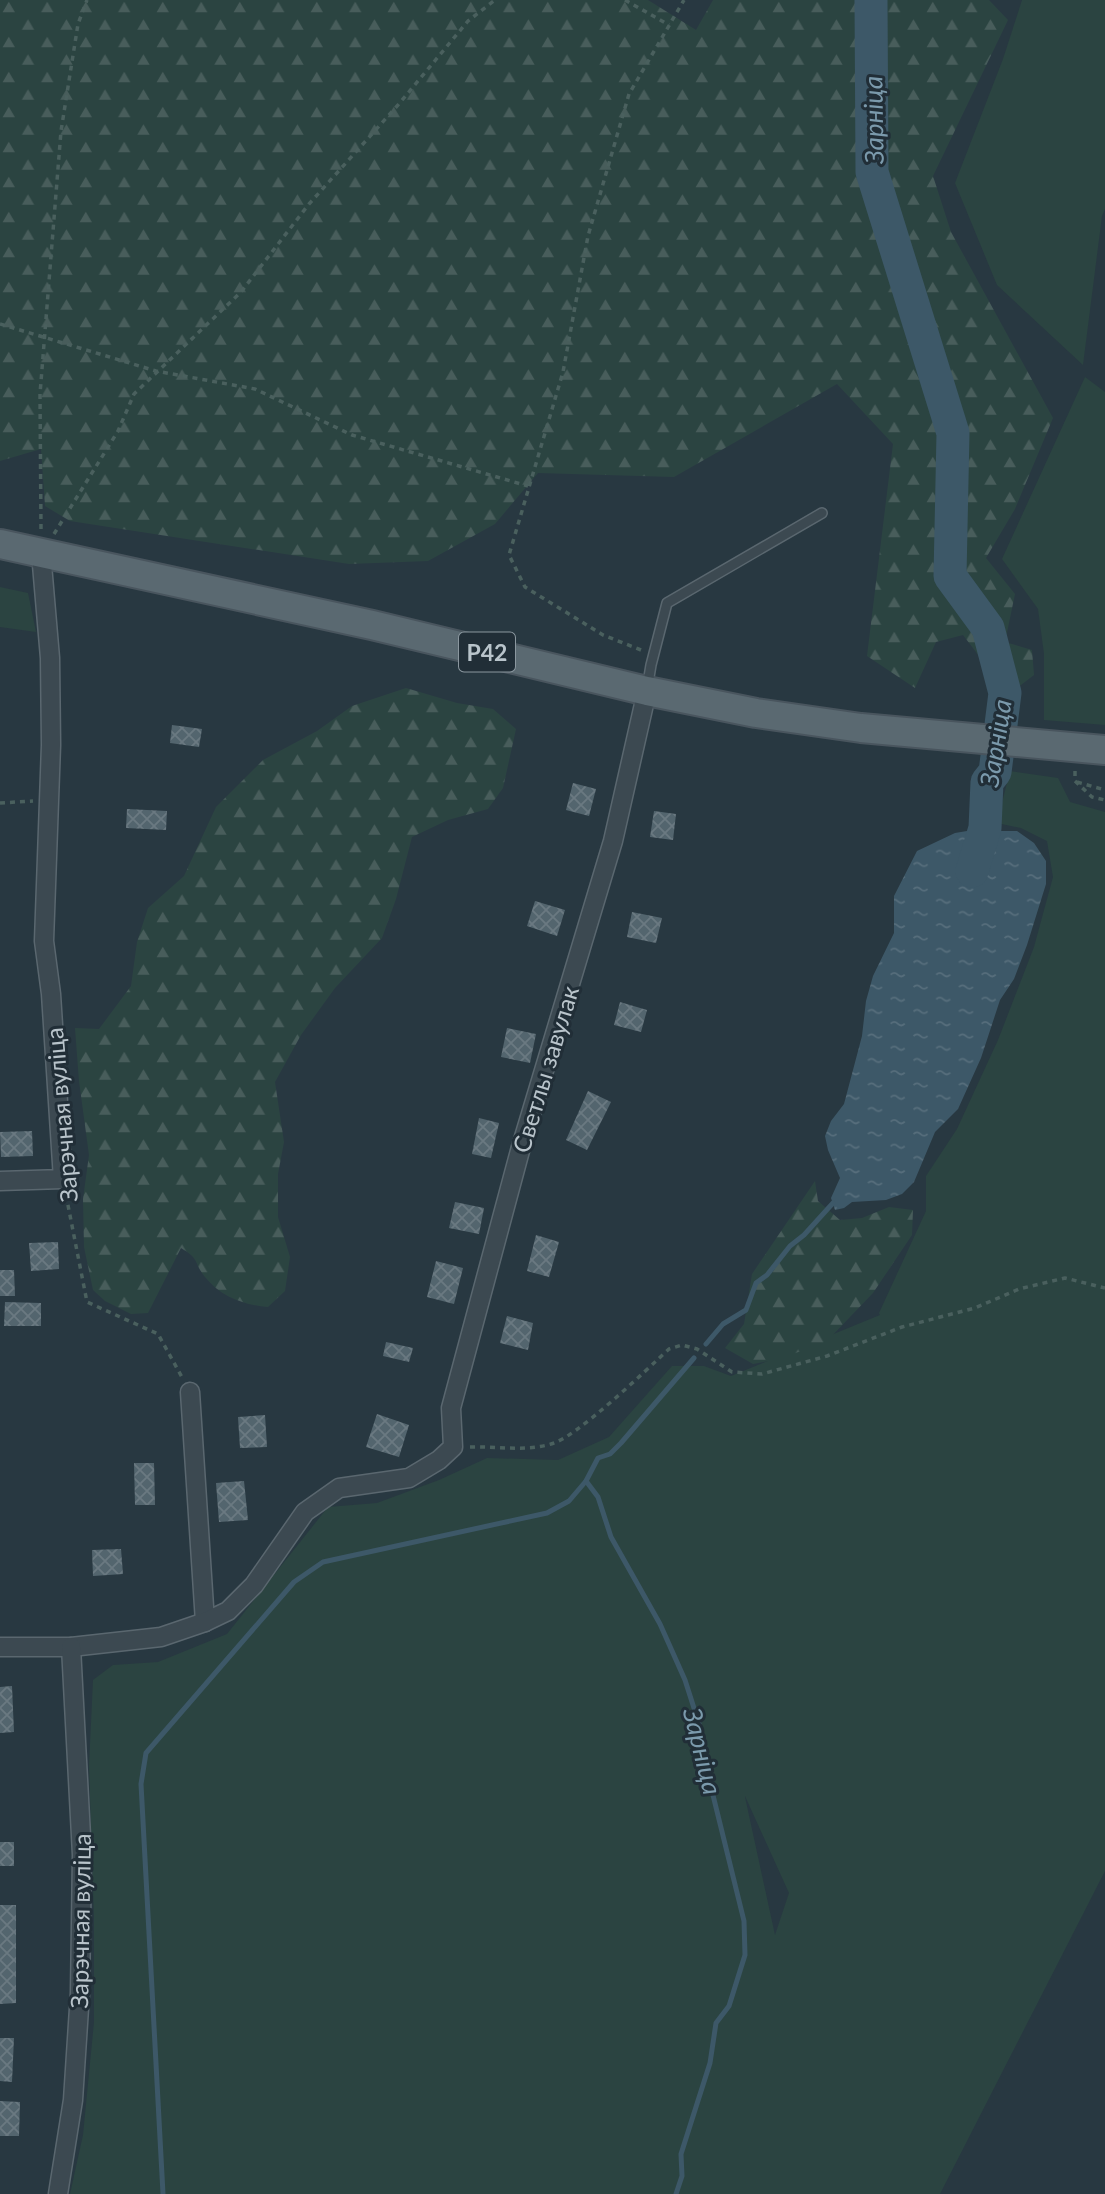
<svg xmlns="http://www.w3.org/2000/svg" width="1105" height="2194" font-family="Lato,sans-serif">
<style>
.green{fill:#2b4441;fill-rule:evenodd}
.forest{fill:url(#forest-firs)}
.water{fill:url(#water-ripples)}
.lines{fill:none;stroke-linecap:round;stroke-linejoin:round}
.stream{stroke:#3d5868;stroke-width:5}
.river{stroke:#3d5868;stroke-width:33}
.building{fill:url(#building-cross-hatch)}
.lane-casing{stroke:#5a676f;stroke-width:12}
.street-casing{stroke:#5a676f;stroke-width:21}
.primary-casing{stroke:#49555e;stroke-width:32}
.path{stroke:#4a605e;stroke-width:3.5;stroke-dasharray:5 5;stroke-linecap:butt}
.lane{stroke:#3c4951;stroke-width:9}
.street{stroke:#3c4951;stroke-width:18}
.primary{stroke:#5a6971;stroke-width:28}
.labels{text-anchor:middle;dominant-baseline:central;stroke-width:6;stroke-linejoin:round;paint-order:stroke}
.shield{fill:#212e37;stroke:#8b979f;stroke-width:2}
.shield-label{font-size:23px;font-weight:bold;fill:#b9c4cb}
.street-label{font-size:24px;fill:#b9c4cb;stroke:#212e37}
.water-label{font-size:26px;font-style:italic;fill:#7b9aac;stroke:#212e37}
</style>
<defs>
<pattern id="forest-firs" width="22" height="20" patternUnits="userSpaceOnUse" patternTransform="scale(1.75)"><rect width="22" height="20" fill="#2b4441"/><path d="M5 1l3.5 6h-7zM16 11l3.5 6h-7z" fill="#485d5b"/></pattern>
<pattern id="water-ripples" width="26" height="14" patternUnits="userSpaceOnUse" patternTransform="scale(1.75)"><rect width="26" height="14" fill="#3d5868"/><path d="M2 4q2-2 4 0t4 0M15 11q2-2 4 0t4 0" fill="none" stroke="#576e7c"/></pattern>
<pattern id="building-cross-hatch" width="8" height="8" patternUnits="userSpaceOnUse" patternTransform="scale(1.75)"><rect width="8" height="8" fill="#53656e"/><path d="M0 0l8 8M0 8l8-8" fill="none" stroke="#6a7981"/></pattern>
</defs>
<rect width="100%" height="100%" fill="#283841"/>
<g class="green">
<path d="M1022,0H1105V209L1102,216L1083,365L997,285L955,183L1003,59Z"/>
<path d="M1085,377L1105,392V725L1044,720V654L1038,609L1002,559Z"/>
<path d="M0,587L28,593L36,632L0,627Z"/>
<path d="M1010,771L1058,778L1070,802L1105,812V1871L940,2194H70L83,2135L94,2022V1919L89,1766L93,1680L113,1665L158,1662L227,1634L328,1507L377,1503L439,1480L487,1458L558,1460L609,1437L672,1366H704L731,1376L880,1315L879,1313L926,1211V1176L957,1129L998,1040L1034,947L1053,877L1047,841L1021,828L997,823ZM745,1796L789,1893L775,1935L745,1797Z"/>
</g>
<g class="forest">
<path d="M0,0H648L696,30L713,0H989L1008,20L933,176L951,232L1053,418L1015,509L986,558L1015,594L1005,642L1032,650L1034,675L1017,688L995,677L963,635L936,642L915,688L867,656L893,444L837,384L674,477L538,473L495,524L428,561L349,564L70,521L45,506L41,449L0,461Z"/>
<path d="M406,688L457,703L493,709L516,729L503,788L488,809L448,820L412,837L396,899L382,938L335,988L301,1035L275,1082L284,1142L278,1174V1217L290,1257L285,1291L268,1307C244,1305 221,1297 205,1277C193,1262 201,1260 181,1248L148,1313L131,1314L105,1301L93,1290L84,1247L83,1199L89,1155L79,1081L75,1028L99,1029L131,986L137,942L148,908L184,876L216,807L263,760L317,731L352,706Z"/>
<path d="M815,1181L818,1201L840,1220L862,1218L889,1207L913,1210L912,1235L873,1293L826,1342L779,1359L753,1364L725,1348L744,1324L752,1274Z"/>
</g>
<path class="water" d="M985,828L995,831H1017L1034,843L1046,861V884L1027,945L1014,979L1000,1000L981,1058L958,1109L935,1132L914,1182L902,1194L886,1200L852,1202L844,1208L835,1210L831,1198L840,1178L828,1150L825,1136L831,1121L844,1104L862,1036L866,1001L873,976L894,933V896L917,851L955,833Z"/>
<g class="lines">
<g class="stream">
<path d="M706,1344L723,1324L746,1310L756,1283L767,1275L790,1246L804,1235L833,1203"/>
<path d="M163,2194L141,1784L146,1753L294,1582L323,1562L547,1513L569,1501L586,1481"/>
<path d="M676,2194L682,2176L681,2154L710,2063L716,2023L729,2006L745,1955L744,1921L710,1783L700,1727L685,1680L660,1624L611,1537L598,1497L586,1481L598,1458L610,1454L621,1443L694,1358"/>
</g>
<path class="river" d="M871,0L872,172L953,433L950,576L988,628L1005,693L995,772L987,782L985,828L972,871"/>
</g>
<g class="building">
<path d="M172,725L202,729L199,747L170,743Z"/>
<path d="M573,783L596,789L589,816L566,810Z"/>
<path d="M127,809L167,811L166,830L126,828Z"/>
<path d="M654,811L676,814L673,840L650,837Z"/>
<path d="M535,901L565,910L557,936L527,926Z"/>
<path d="M632,912L662,918L656,943L627,937Z"/>
<path d="M620,1002L647,1010L641,1032L614,1025Z"/>
<path d="M507,1028L536,1034L530,1063L501,1057Z"/>
<path d="M588,1091L611,1102L587,1150L566,1140Z"/>
<path d="M479,1118L499,1123L491,1158L472,1154Z"/>
<path d="M32,1131L33,1156L1,1157L0,1132Z"/>
<path d="M455,1202L484,1208L479,1234L449,1228Z"/>
<path d="M536,1235L559,1242L549,1277L527,1271Z"/>
<path d="M58,1242L59,1269L31,1271L29,1243Z"/>
<path d="M436,1261L463,1268L454,1304L427,1297Z"/>
<path d="M0,1270H14L15,1296H0Z"/>
<path d="M5,1302L41,1303V1326H4Z"/>
<path d="M507,1316L533,1323L528,1350L500,1343Z"/>
<path d="M386,1342L413,1348L409,1362L383,1356Z"/>
<path d="M377,1414L409,1425L399,1457L366,1447Z"/>
<path d="M265,1415L267,1447L240,1448L238,1417Z"/>
<path d="M134,1463H154L155,1505H135Z"/>
<path d="M244,1481L248,1520L219,1522L216,1483Z"/>
<path d="M121,1549L123,1574L93,1576L92,1550Z"/>
<path d="M12,1686L14,1732L0,1733V1687Z"/>
<rect x="0" y="1842" width="14" height="24"/>
<path d="M0,1905H16V2003L0,2004Z"/>
<path d="M0,2038H14L12,2082L0,2081Z"/>
<path d="M0,2101L20,2102L19,2136H0Z"/>
</g>
<g class="lines">
<defs>
<path id="lane" d="M647,689L651,665L667,603L822,513"/>
<g id="street">
<path d="M0,1181L63,1179L51,994L44,941L51,745L50,658L41,553"/>
<path d="M190,1392L205,1622"/>
<path d="M0,1647H71L161,1637L205,1622L228,1611L254,1585L305,1512L339,1488L409,1478L439,1460L453,1447L451,1408L521,1147L613,841L647,691"/>
<path d="M58,2194L73,2100L80,1993L82,1855L71,1647"/>
</g>
<path id="primary" d="M0,544L372,625L647,691L756,713L861,728L1105,750"/>
</defs>
<use href="#lane" class="lane-casing"/>
<use href="#street" class="street-casing"/>
<use href="#primary" class="primary-casing"/>
<g class="path">
<path d="M625,0L669,25"/>
<path d="M0,324L156,371L255,389L352,435L528,486"/>
<path d="M41,529L40,394L61,131L78,24L87,0"/>
<path d="M54,534L118,431L134,394L241,292L309,204L398,105L468,21L495,0"/>
<path d="M641,650L603,635L525,587L509,555L563,372L588,236L629,94L684,0"/>
<path d="M1075,771V781L1092,797L1105,800"/>
<path d="M1077,782L1105,790"/>
<path d="M0,803L33,801"/>
<path d="M66,1195L87,1302L158,1334L183,1379"/>
<path d="M470,1447C498,1446 524,1452 551,1444C576,1438 646,1370 669,1349L682,1345L697,1349L732,1372L762,1374L827,1356L902,1327L975,1308L1019,1289L1065,1278L1105,1288"/>
</g>
<use href="#lane" class="lane"/>
<use href="#street" class="street"/>
<use href="#primary" class="primary"/>
</g>
<g class="labels">
<rect class="shield" x="459" y="632.5" width="56" height="39" rx="5"/>
<g class="shield-label">
<text x="487" y="652">Р42</text>
</g>
<g class="street-label">
<text transform="translate(545 1069) rotate(-73)">Светлы завулак</text>
<text transform="translate(61 1115) rotate(-95)">Зарэчная вуліца</text>
<text transform="translate(80 1921) rotate(-89)">Зарэчная вуліца</text>
</g>
<g class="water-label">
<text transform="translate(873 120) rotate(-91)">Зарніца</text>
<text transform="translate(995 743) rotate(-81)">Зарніца</text>
<text transform="translate(703 1751) rotate(76)">Зарніца</text>
</g>
</g>
</svg>
